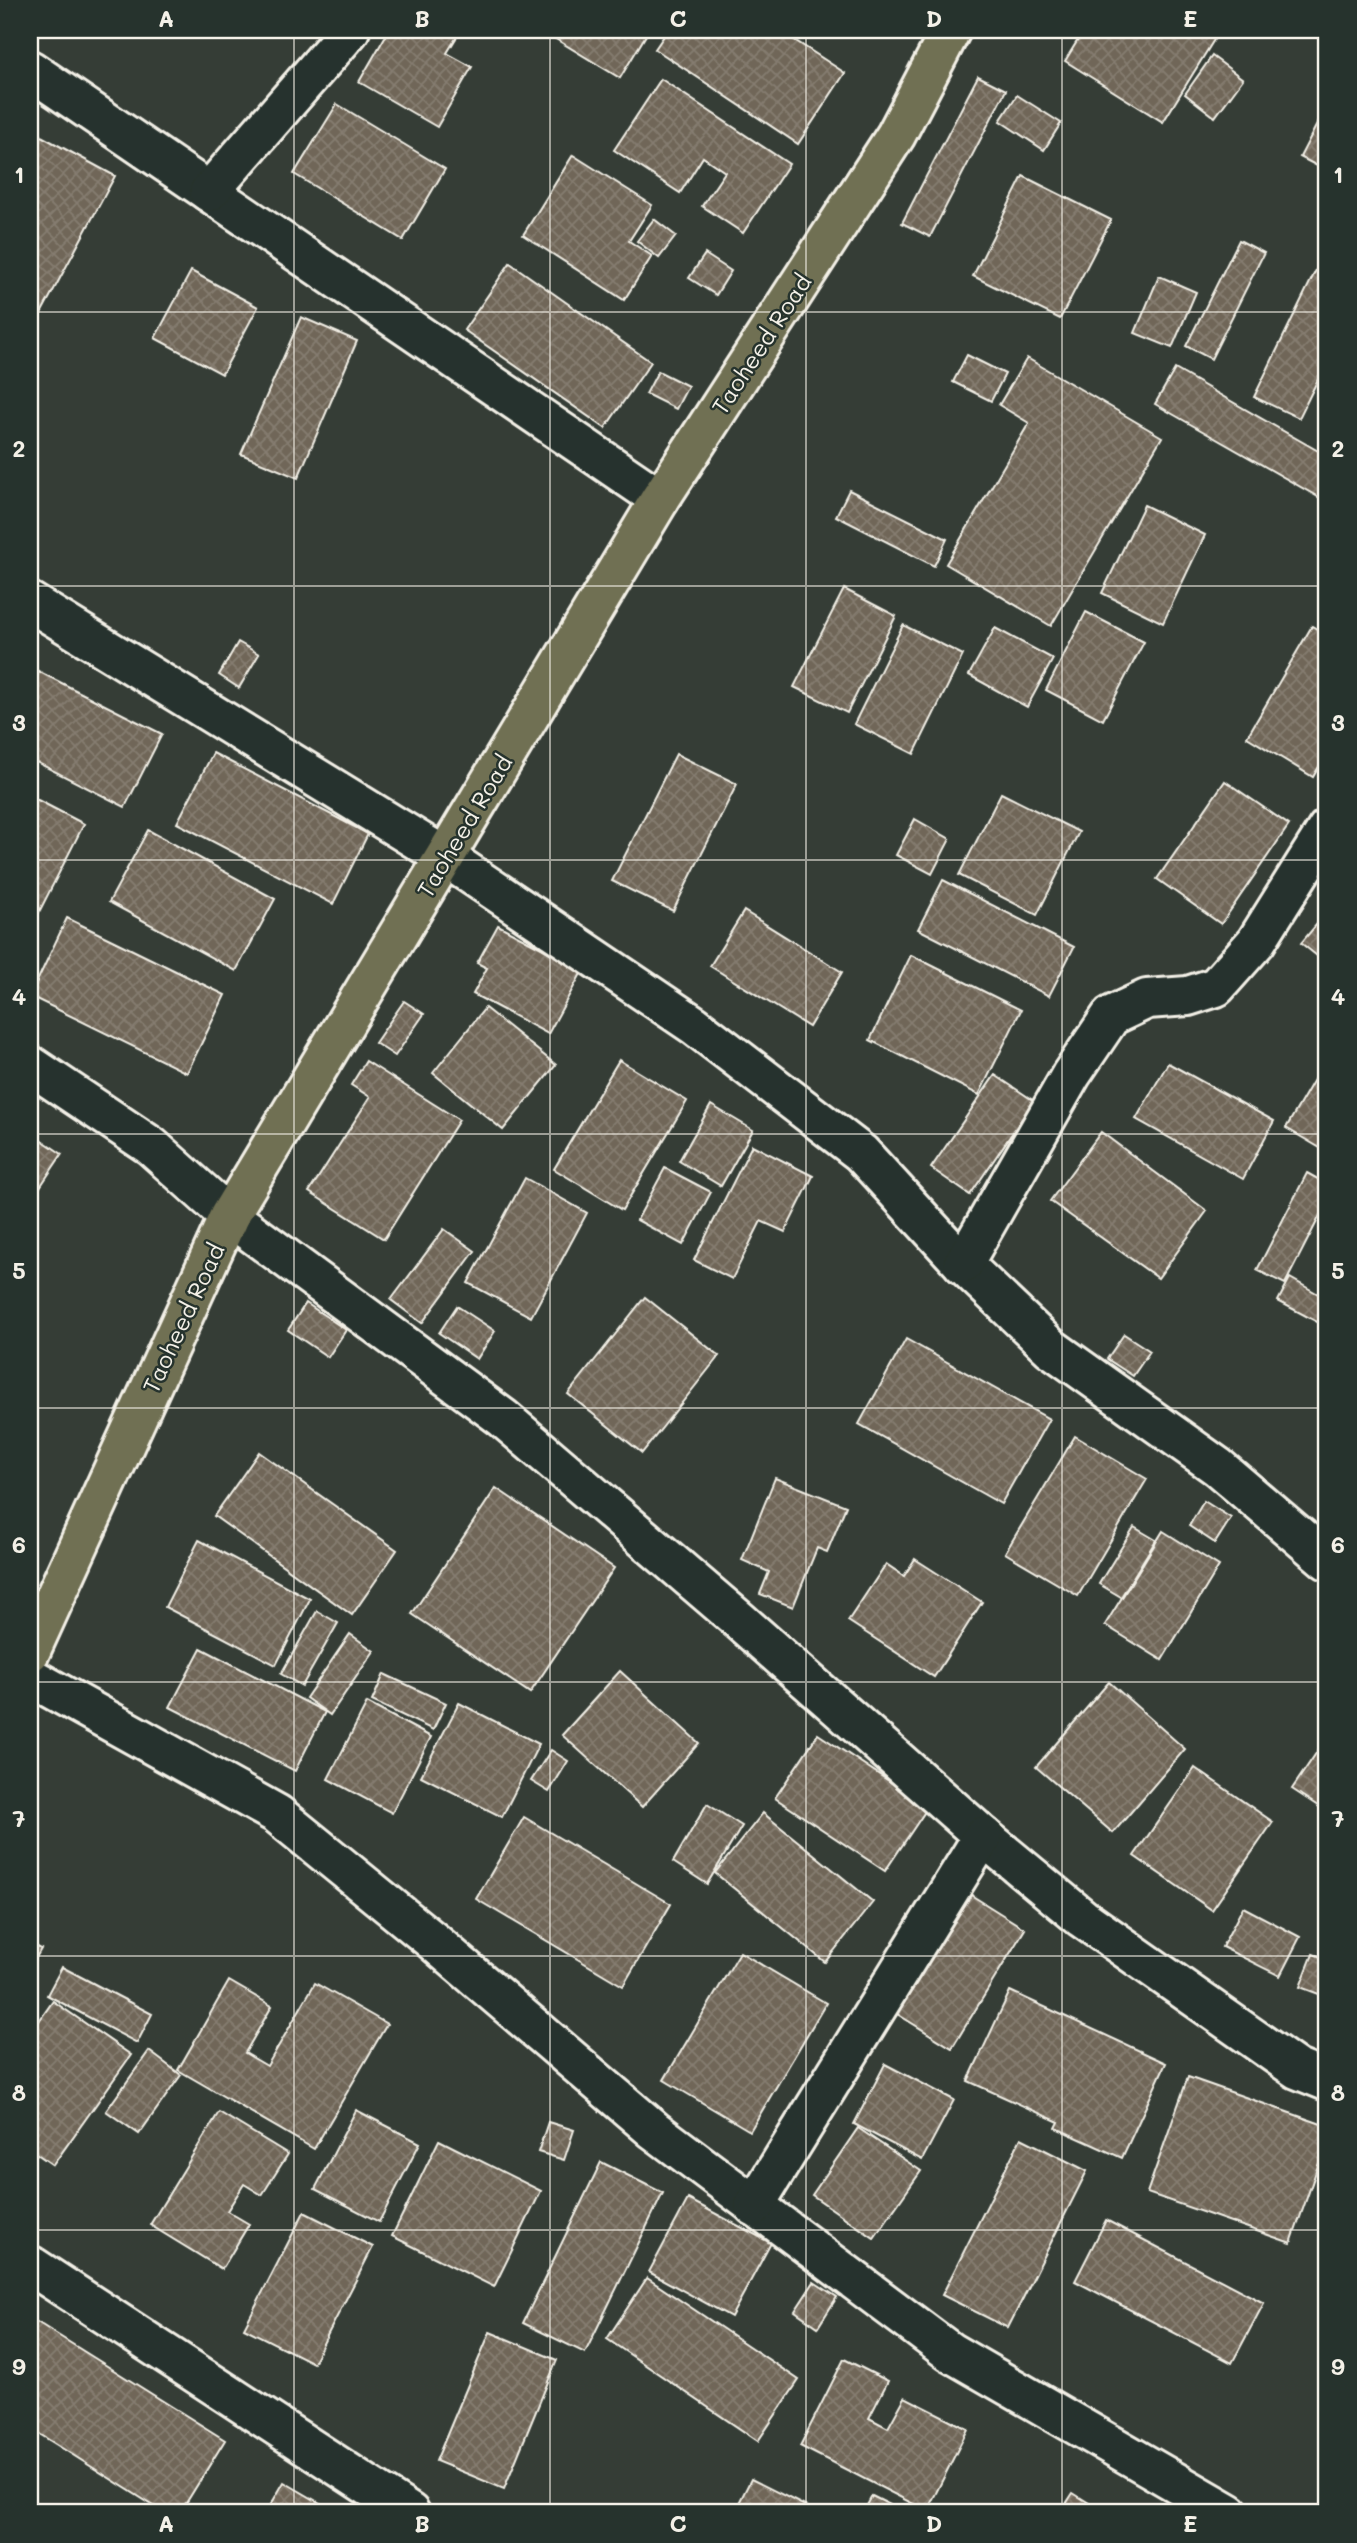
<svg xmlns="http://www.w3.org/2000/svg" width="1357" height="2543" font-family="Mali,sans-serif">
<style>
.building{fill:url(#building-cross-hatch);stroke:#f4f1e8;stroke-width:2}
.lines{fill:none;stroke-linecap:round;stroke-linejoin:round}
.street-casing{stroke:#f4f1e8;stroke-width:44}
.primary-casing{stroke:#f4f1e8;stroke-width:44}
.street{stroke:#26332d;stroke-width:38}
.primary{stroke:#706f52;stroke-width:38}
.grid{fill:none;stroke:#f4f1e8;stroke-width:2;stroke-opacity:0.55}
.labels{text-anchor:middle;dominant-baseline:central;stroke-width:5;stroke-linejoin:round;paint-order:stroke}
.street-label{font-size:23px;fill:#f4f1e8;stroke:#26332d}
.neatline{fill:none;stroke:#f4f1e8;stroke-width:2.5}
.grid-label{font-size:23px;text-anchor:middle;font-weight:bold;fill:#f4f1e8}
</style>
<defs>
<pattern id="building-cross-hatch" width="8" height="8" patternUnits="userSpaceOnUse" patternTransform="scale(1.75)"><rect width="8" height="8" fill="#706658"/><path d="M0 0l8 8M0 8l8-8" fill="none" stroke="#857c70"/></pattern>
</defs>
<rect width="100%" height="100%" fill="#353d36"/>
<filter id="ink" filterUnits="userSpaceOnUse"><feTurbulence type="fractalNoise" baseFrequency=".0143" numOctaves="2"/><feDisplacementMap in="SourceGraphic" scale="14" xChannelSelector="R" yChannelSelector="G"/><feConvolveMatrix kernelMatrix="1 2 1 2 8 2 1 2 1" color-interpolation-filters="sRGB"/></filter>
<g filter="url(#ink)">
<g class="building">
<path d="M389,30H461L447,53L472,67L437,127L359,82Z"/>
<path d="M541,30H649L620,78Z"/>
<path d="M668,30H779L845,73L798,144L655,49Z"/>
<path d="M1084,30H1220L1163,122L1065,61Z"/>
<path d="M1212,56L1243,79L1215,117L1185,94Z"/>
<path d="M978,76L1006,90L930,237L902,223Z"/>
<path d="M661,79L789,164L743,233L702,206L725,172L703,157L680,193L614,150Z"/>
<path d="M1017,95L1061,123L1044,150L1000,121Z"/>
<path d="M337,104L445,169L403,240L294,174Z"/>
<path d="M1327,105V171L1300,157Z"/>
<path d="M30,130L115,176L30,334Z"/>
<path d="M573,155L652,205L629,241L652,256L624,300L523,235Z"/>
<path d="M1023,176L1111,220L1060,319L973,276Z"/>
<path d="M654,219L676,236L659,258L637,241Z"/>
<path d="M1239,240L1264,253L1211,359L1186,346Z"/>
<path d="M705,254L731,271L716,295L689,278Z"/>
<path d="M510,263L651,362L605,428L464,330Z"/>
<path d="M1316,270L1327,275V361L1299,418L1254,397Z"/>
<path d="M191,271L258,307L222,374L155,338Z"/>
<path d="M1159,276L1196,292L1172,348L1135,333Z"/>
<path d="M301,317L357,341L298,478L241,454Z"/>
<path d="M967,355L1005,374L991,401L953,382Z"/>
<path d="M1027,358L1162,437L1051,626L946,564L1029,423L999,405Z"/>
<path d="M1175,369L1327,456V502L1155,404Z"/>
<path d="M658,371L688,386L676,409L646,394Z"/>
<path d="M849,490L947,539L934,566L836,516Z"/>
<path d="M1144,505L1205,535L1163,623L1102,593Z"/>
<path d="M844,589L896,616L847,713L794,687Z"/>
<path d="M1086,612L1144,642L1103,720L1046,690Z"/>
<path d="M903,625L963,655L914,754L854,724Z"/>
<path d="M1312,626L1327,635V753L1313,777L1247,737Z"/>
<path d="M995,628L1053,659L1027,707L969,675Z"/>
<path d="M238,642L259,654L239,688L219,675Z"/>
<path d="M30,667L162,734L125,807L30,759Z"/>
<path d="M213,753L368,834L333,904L177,823Z"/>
<path d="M676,754L737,784L673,911L612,881Z"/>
<path d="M1225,781L1289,825L1221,924L1157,879Z"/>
<path d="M1001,793L1079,832L1037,915L959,875Z"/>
<path d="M30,796L84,824L36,918L30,915Z"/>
<path d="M915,819L950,839L932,874L896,855Z"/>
<path d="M148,830L275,899L236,971L109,902Z"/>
<path d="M943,880L1074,947L1049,996L918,929Z"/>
<path d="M744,911L842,972L809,1027L710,966Z"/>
<path d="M1327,912V964L1301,943Z"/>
<path d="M67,918L225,995L187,1073L30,996Z"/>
<path d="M498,925L583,970L548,1034L473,994L487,968L477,963Z"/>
<path d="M911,955L1021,1010L979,1095L870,1040Z"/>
<path d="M404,1001L424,1014L395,1056L375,1043Z"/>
<path d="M485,1008L556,1065L503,1130L433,1073Z"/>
<path d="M619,1060L687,1101L622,1210L554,1169Z"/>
<path d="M366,1061L459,1120L384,1239L309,1192L370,1097L351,1085Z"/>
<path d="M1168,1063L1274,1121L1243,1179L1136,1119Z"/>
<path d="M1319,1071L1327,1075V1152L1286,1128Z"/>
<path d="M995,1075L1034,1101L970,1195L931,1168Z"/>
<path d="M711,1105L753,1130L721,1186L679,1161Z"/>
<path d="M30,1132L62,1154L30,1202Z"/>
<path d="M1101,1132L1207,1211L1158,1278L1050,1201Z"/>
<path d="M752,1145L813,1176L785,1232L761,1221L732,1279L694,1260Z"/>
<path d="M665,1168L711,1192L683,1245L637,1220Z"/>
<path d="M1307,1173L1327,1184V1202L1285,1284L1257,1270Z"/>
<path d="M525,1178L587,1213L531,1317L468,1283Z"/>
<path d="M444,1229L475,1251L422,1323L391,1300Z"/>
<path d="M1290,1278L1327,1299V1309L1319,1323L1278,1301Z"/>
<path d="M645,1297L719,1356L642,1453L568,1394Z"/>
<path d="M306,1303L346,1330L328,1357L288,1330Z"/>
<path d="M457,1306L495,1331L477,1359L439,1333Z"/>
<path d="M1124,1334L1150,1351L1133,1376L1107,1359Z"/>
<path d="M906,1339L1049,1419L1001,1504L859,1424Z"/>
<path d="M1075,1436L1147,1479L1078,1596L1005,1553Z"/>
<path d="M259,1452L397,1550L352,1615L214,1516Z"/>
<path d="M775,1478L846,1506L827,1552L817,1548L793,1607L760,1594L769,1572L742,1560Z"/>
<path d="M496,1488L614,1568L530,1693L412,1614Z"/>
<path d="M1204,1501L1231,1518L1215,1543L1189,1526Z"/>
<path d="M1134,1527L1156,1540L1121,1597L1099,1584Z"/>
<path d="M1163,1531L1219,1566L1162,1660L1105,1625Z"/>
<path d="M199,1540L310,1599L276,1665L165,1607Z"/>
<path d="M915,1559L982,1602L934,1677L848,1621L886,1564L904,1576Z"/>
<path d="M317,1611L338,1623L302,1686L281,1674Z"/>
<path d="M350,1634L374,1651L330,1715L306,1698Z"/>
<path d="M201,1648L325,1712L295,1771L170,1707Z"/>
<path d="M620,1671L699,1743L642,1807L562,1735Z"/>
<path d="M384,1674L446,1703L433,1730L372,1701Z"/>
<path d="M1109,1682L1185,1749L1113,1833L1036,1767Z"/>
<path d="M367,1703L431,1737L392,1813L328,1779Z"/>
<path d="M459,1703L539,1744L502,1817L421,1776Z"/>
<path d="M818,1734L928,1807L885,1871L775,1798Z"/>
<path d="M1327,1737V1812L1292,1789Z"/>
<path d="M551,1750L568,1761L549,1792L531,1781Z"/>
<path d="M1195,1768L1273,1822L1212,1910L1134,1856Z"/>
<path d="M707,1804L742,1826L707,1884L673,1862Z"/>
<path d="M763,1813L873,1902L825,1962L715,1873Z"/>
<path d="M524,1817L671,1904L623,1986L476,1899Z"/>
<path d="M963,1890L1025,1929L952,2048L889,2009Z"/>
<path d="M1243,1907L1300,1937L1280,1976L1222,1947Z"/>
<path d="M30,1943L41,1949L30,1968Z"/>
<path d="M740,1952L826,2003L750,2131L664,2080Z"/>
<path d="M1313,1954L1327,1959V1997L1300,1987Z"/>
<path d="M62,1967L152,2014L137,2043L47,1995Z"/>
<path d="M229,1981L272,2006L245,2053L267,2066L315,1983L387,2024L314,2149L178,2070Z"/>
<path d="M1010,1991L1166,2063L1122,2158L1056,2128L1059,2122L968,2081Z"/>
<path d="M53,2001L131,2055L53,2165L30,2149V2034Z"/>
<path d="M149,2051L181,2075L139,2134L106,2111Z"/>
<path d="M885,2064L954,2100L922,2160L854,2124Z"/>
<path d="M1188,2077L1327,2126V2140L1291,2243L1147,2193Z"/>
<path d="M356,2110L420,2143L379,2222L315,2189Z"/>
<path d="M219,2112L288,2154L262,2195L244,2184L227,2211L249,2224L222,2269L150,2225Z"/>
<path d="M548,2122L574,2130L564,2160L538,2152Z"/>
<path d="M858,2128L921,2171L874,2238L812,2195Z"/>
<path d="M1021,2138L1087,2171L1008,2328L942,2295Z"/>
<path d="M439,2140L541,2191L494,2287L392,2236Z"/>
<path d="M601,2162L663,2193L585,2353L523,2323Z"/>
<path d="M688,2199L771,2243L731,2317L649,2272Z"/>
<path d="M304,2212L373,2247L313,2363L244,2328Z"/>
<path d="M1106,2220L1264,2303L1232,2363L1075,2281Z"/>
<path d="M647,2278L799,2380L758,2441L607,2339Z"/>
<path d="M814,2282L837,2297L818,2327L795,2311Z"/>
<path d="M37,2322L225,2440L180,2513H165L30,2428V2333Z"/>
<path d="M490,2332L557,2360L504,2489L436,2461Z"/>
<path d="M844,2359L888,2381L869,2418L888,2428L905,2397L968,2429L927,2511L800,2446Z"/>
<path d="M751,2479L813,2510L812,2513H734Z"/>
<path d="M284,2482L330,2509L328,2513H266Z"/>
<path d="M1073,2493L1105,2513H1060Z"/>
<path d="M872,2496L906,2513H863Z"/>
</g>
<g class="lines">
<defs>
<g id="street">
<path d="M30,70L660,499"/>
<path d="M209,192L350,30"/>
<path d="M30,602L445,857L694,1025L861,1153L963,1264L1051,1348L1218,1467L1327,1560"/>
<path d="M30,1065L151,1146L229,1216L503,1418L740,1621L983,1836L1082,1918L1297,2069L1327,2081"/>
<path d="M963,1264L1071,1075L1111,1016L1147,999L1188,996L1216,987L1256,942L1327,829"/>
<path d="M30,1677L277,1814L433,1941L654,2130L950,2352L1229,2513"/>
<path d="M754,2206L983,1836"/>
<path d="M30,2265L410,2513"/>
</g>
<path id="primary" d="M30,1652L229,1216L660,499L896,135L951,30"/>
</defs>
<use href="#street" class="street-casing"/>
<use href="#primary" class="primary-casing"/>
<use href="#street" class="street"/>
<use href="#primary" class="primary"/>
</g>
</g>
<path class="grid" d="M294,30V2513M550,30V2513M806,30V2513M1062,30V2513M30,312H1327M30,586H1327M30,860H1327M30,1134H1327M30,1408H1327M30,1682H1327M30,1956H1327M30,2230H1327"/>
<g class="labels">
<g class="street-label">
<text transform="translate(761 344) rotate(-57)">Taoheed Road</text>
<text transform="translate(464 826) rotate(-59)">Taoheed Road</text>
<text transform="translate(183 1318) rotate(-65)">Taoheed Road</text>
</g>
</g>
<rect width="1357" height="2543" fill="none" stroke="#26332d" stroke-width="77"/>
<rect x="38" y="38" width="1280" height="2466" class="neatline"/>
<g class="grid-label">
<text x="166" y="27">A</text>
<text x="422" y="27">B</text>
<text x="678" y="27">C</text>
<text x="934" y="27">D</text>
<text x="1190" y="27">E</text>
<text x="19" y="183">1</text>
<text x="1338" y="183">1</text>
<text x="19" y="457">2</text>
<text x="1338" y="457">2</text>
<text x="19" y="731">3</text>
<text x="1338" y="731">3</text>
<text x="19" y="1005">4</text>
<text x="1338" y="1005">4</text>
<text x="19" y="1279">5</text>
<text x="1338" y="1279">5</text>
<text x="19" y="1553">6</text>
<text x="1338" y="1553">6</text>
<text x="19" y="1827">7</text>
<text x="1338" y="1827">7</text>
<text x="19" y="2101">8</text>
<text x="1338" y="2101">8</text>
<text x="19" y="2375">9</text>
<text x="1338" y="2375">9</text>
<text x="166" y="2532">A</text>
<text x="422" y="2532">B</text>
<text x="678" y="2532">C</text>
<text x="934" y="2532">D</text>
<text x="1190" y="2532">E</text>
</g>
</svg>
